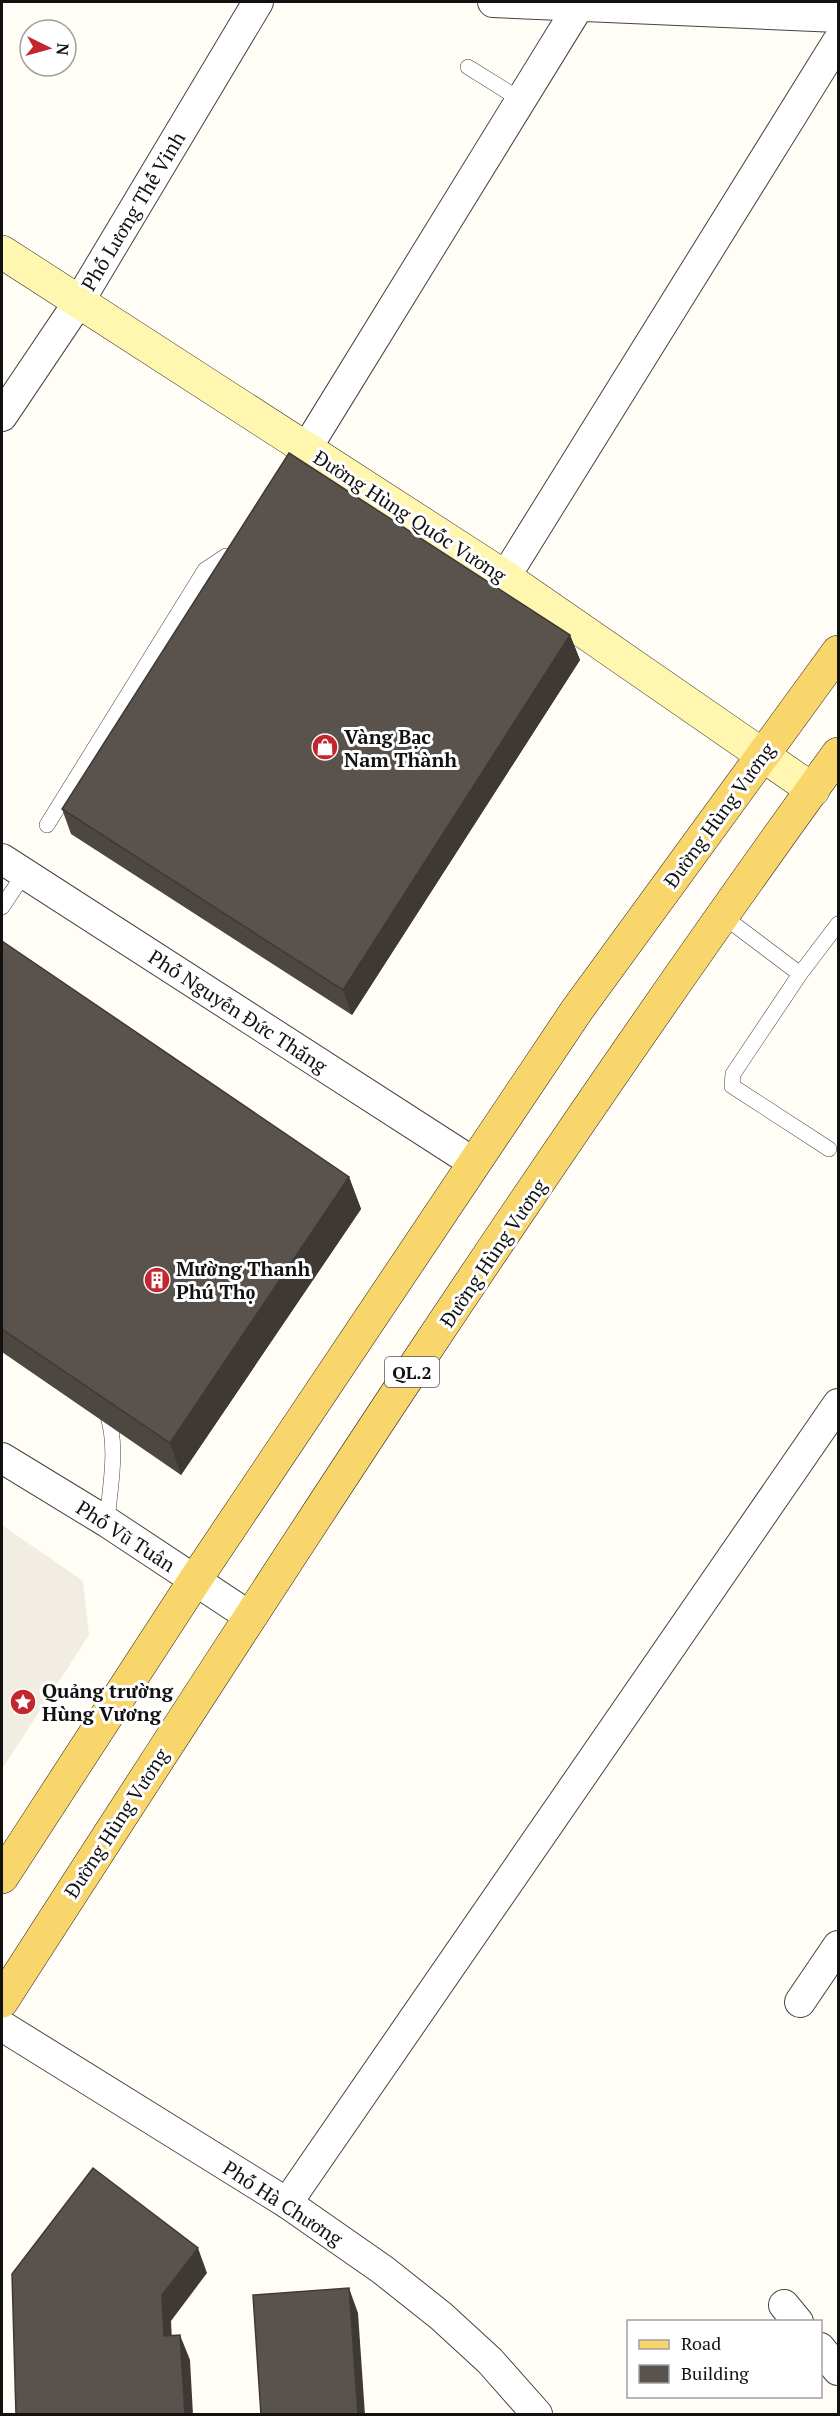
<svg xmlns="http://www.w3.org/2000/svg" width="840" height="2416" font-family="'PT Serif',serif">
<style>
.plaza{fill:#f1ede2}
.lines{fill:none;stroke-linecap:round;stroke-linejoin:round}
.lane-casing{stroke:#444;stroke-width:16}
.street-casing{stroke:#444;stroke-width:32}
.secondary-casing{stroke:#333;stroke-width:34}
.primary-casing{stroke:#222;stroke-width:34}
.lane{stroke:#fff;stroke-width:15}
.street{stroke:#fff;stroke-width:30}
.secondary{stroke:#fff6b0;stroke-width:33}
.primary{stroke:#f9d66b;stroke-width:33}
.wall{fill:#4d4742}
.shaded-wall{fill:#3f3936}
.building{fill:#5a524d;stroke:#3f3936;stroke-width:1.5}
.labels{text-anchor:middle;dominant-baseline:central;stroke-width:6;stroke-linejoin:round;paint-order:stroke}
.shield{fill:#fff;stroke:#585858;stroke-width:1.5}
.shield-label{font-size:18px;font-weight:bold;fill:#111}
.street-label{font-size:20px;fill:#111;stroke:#fff}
.poi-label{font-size:20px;font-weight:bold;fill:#111;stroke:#fff;text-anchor:start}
</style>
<rect width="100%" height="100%" fill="#fffdf5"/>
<path class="plaza" d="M2,1525L83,1581L89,1635L2,1769Z"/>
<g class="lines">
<defs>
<g id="lane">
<path d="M468,67L521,100"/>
<path d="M47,825L205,570L226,556L240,558"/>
<path d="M2,907L24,874"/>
<path d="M723,916L800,974L838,924"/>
<path d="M800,974L733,1074L732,1086L829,1149"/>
<path d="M106,1410C119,1446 110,1485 107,1522"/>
</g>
<g id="street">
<path d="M493,2L838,17"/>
<path d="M2,416L78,303L258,2"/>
<path d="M306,449L580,4"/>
<path d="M505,577L838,41"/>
<path d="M2,859L474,1163"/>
<path d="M2,1458L107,1522L249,1616"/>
<path d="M800,2002L838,1946"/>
<path d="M2,2026L287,2203L383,2270L441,2316L490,2361L537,2414"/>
<path d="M287,2203L838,1404"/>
<path d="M784,2305L798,2322"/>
<path d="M820,2348L838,2370"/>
</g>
<path id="secondary" d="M2,252L505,577L813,790"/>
<g id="primary">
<path d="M2,1877L195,1580L577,1010L838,652"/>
<path d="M2,2001C273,1580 544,1159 838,754"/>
</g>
</defs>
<use href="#lane" class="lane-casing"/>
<use href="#street" class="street-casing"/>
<use href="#secondary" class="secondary-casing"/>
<use href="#primary" class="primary-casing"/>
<use href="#lane" class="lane"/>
<use href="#street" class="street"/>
<use href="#secondary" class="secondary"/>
<use href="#primary" class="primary"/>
</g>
<g class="wall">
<path d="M570,635L580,660L352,1015L71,834L62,809Z"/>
<path d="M2,941L349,1177L361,1209L181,1475L2,1352Z"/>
</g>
<g class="shaded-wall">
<path d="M570,635L580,660L352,1015L343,990Z"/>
<path d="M349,1177L361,1209L181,1475L170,1443Z"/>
<path d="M198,2248L207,2273L171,2321L173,2361L164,2336L162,2295Z"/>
<path d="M349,2288L358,2313L365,2415H358Z"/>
<path d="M180,2335L190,2360L193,2415H185Z"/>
</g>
<g class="building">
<path d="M289,453L570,635L343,990L62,809Z"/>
<path d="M2,941L349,1177L170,1443L2,1329Z"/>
<path d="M93,2168L198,2248L162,2295L164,2336L180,2335L185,2415H16L12,2274Z"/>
<path d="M349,2288L358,2415H261L253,2295Z"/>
</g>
<defs>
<symbol id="shop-disc" viewBox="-11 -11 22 22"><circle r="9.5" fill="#c4262e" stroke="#fff"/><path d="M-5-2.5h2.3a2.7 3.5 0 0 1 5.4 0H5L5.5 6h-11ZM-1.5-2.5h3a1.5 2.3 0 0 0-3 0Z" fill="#fff"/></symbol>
<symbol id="building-disc" viewBox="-11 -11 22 22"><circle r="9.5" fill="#c4262e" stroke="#fff"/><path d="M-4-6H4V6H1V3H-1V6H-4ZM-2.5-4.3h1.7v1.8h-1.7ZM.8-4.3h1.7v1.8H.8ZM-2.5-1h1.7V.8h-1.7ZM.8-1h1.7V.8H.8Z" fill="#fff"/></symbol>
<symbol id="sight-disc" viewBox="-11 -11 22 22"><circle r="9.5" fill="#c4262e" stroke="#fff"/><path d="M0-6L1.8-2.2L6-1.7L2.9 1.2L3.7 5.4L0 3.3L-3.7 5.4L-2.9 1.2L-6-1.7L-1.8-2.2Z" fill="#fff"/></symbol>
</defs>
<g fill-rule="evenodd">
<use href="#shop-disc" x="310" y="732" width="30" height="30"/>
<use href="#building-disc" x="142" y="1265" width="30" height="30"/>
<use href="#sight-disc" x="8" y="1687" width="30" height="30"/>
</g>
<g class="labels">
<rect class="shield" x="385" y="1357" width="54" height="30" rx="4.5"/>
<g class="shield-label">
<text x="412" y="1372">QL.2</text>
</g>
<g class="street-label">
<text transform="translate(133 211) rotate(-59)">Phố Lương Thế Vinh</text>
<text transform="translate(410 516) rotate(33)">Đường Hùng Quốc Vương</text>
<text transform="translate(719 815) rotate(-54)">Đường Hùng Vương</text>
<text transform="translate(238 1011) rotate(33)">Phố Nguyễn Đức Thắng</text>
<text transform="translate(493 1253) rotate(-56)">Đường Hùng Vương</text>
<text transform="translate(126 1536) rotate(33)">Phố Vũ Tuân</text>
<text transform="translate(116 1823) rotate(-57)">Đường Hùng Vương</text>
<text transform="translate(283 2203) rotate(33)">Phố Hà Chương</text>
</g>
<g class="poi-label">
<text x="344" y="736">Vàng Bạc<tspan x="344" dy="23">Nam Thành</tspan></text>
<text x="176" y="1268">Mường Thanh<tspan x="176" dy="23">Phú Thọ</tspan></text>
<text x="42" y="1690">Quảng trường<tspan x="42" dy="23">Hùng Vương</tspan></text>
</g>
</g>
<rect width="840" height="2416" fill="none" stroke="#111111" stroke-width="6"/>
<rect x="627" y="2320" width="195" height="78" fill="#ffffff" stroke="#a0a0a0" stroke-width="1.5"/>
<rect x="639" y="2340" width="30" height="9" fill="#f9d66b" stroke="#a0a0a0" stroke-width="1.5"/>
<text x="681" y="2350" font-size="18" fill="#111111">Road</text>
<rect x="639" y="2365" width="30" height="18" fill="#5a524d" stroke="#a0a0a0" stroke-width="1.5"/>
<text x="681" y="2380" font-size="18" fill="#111111">Building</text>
<g transform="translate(48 48) rotate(95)"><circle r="28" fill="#ffffff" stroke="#a0a0a0" stroke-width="1.5"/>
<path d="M0-4.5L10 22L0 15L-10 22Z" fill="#c4262e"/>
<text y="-9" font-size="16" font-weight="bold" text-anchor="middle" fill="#111111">N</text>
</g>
</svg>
